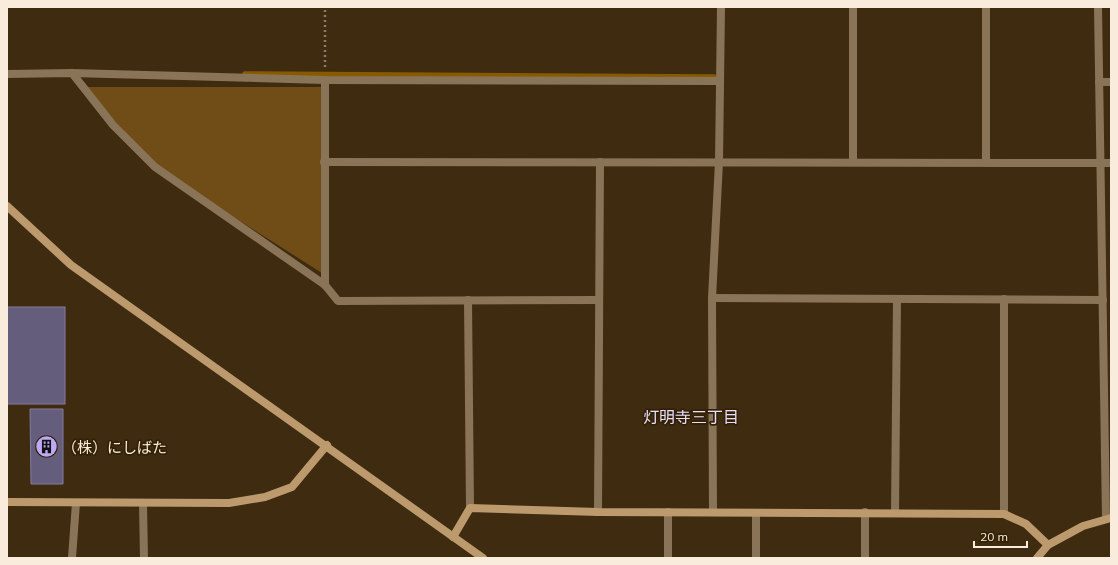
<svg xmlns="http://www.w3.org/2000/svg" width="1118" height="565" font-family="Mulish,'Noto Sans JP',sans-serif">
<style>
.green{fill:#704d17}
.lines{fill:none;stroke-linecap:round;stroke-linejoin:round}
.stream{stroke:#885a00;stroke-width:5.5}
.building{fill:#645d7c;stroke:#847d9e}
.path{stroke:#8c7c66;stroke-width:2.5;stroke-dasharray:2 3;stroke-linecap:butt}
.street{stroke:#897458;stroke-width:8}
.secondary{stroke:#bc9a6d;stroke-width:8}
.labels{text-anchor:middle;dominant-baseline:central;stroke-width:3.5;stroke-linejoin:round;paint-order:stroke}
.poi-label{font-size:15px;fill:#f9ecdd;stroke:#342105;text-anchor:start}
.neighbourhood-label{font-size:16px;fill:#e5dffc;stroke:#342105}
</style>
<rect width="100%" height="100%" fill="#3e2b10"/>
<path class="green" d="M85,87H325V275L155,167Z"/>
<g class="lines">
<path class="stream" d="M245,74L714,77"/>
</g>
<g class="building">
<rect x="7" y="307" width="58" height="97"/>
<path d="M30,409H63V484H31Z"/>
</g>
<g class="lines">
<path class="path" d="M325,67V7"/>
<g class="street">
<path d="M853,7V161"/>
<path d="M986,7V162"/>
<path d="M1098,7L1106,519"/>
<path d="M72,73L113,125L155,167L325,285L338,301L599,300"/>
<path d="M7,74L72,73L325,80L720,81"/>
<path d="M325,80V285"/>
<path d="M1099,82H1111"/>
<path d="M324,162L1111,163"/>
<path d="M712,298L1103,300"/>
<path d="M1004,299V514"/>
<path d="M468,300L470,508"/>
<path d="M143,504L144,558"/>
<path d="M598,512L600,162"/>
<path d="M713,512L712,298L719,162L721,7"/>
<path d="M756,513V558"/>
<path d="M895,513L897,299"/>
<path d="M72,558L76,503"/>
<path d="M668,558V512"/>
<path d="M865,558V512"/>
</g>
<g class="secondary">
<path d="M7,206L71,265L483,558"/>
<path d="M7,502L229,503L265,497L292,487L327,445"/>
<path d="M453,537L470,508L598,512L1004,514L1026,524L1048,545L1083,526L1111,518"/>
<path d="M1037,558L1048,545"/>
</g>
</g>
<defs>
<symbol id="building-disc" viewBox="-11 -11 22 22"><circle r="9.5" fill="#bcaaf6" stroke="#342105"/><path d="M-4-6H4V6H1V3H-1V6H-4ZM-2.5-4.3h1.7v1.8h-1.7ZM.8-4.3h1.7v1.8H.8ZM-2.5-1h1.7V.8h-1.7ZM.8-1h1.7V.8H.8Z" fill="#111"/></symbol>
</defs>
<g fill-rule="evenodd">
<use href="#building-disc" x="34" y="434" width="25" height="25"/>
</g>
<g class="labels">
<g class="poi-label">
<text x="62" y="447">（株）にしばた</text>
</g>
<g class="neighbourhood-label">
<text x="691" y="417">灯明寺三丁目</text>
</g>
</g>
<rect width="1118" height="565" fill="none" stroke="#f9ecdd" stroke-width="16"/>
<path d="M974 541v6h53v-6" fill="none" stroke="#f9ecdd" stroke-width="2"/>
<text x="980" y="541" font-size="12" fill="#f9ecdd" stroke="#342105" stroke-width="3" paint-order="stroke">20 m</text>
</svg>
